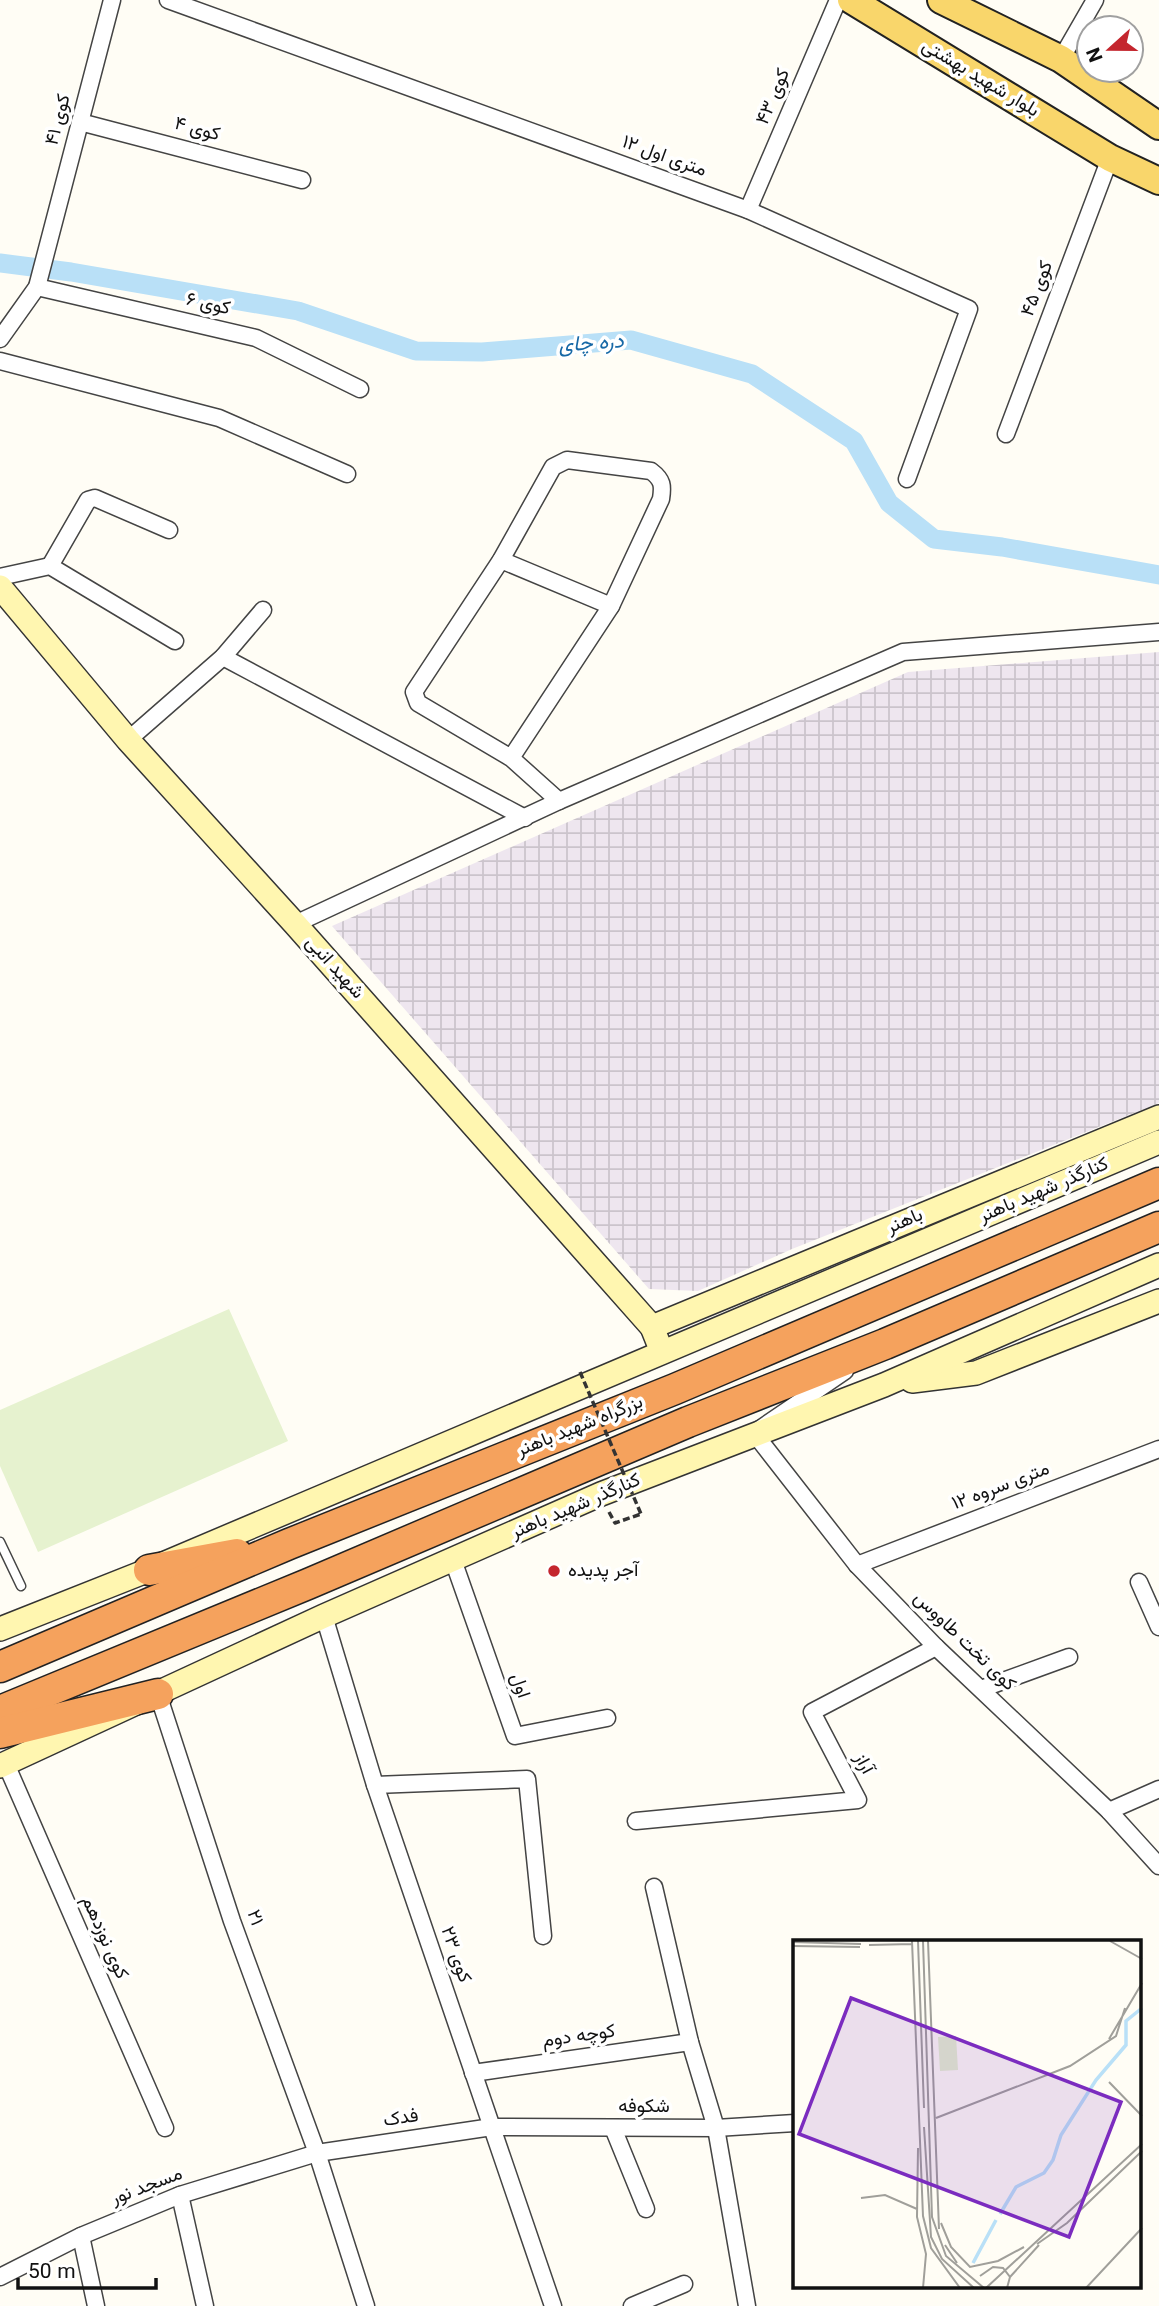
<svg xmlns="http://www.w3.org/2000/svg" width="1159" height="2306" font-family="Georgia,Vazirmatn,serif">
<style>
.industrial{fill:url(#industrial-grid)}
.pitch{fill:#e6f2cf}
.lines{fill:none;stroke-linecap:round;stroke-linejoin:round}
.canal{stroke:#b9e0f7;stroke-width:19}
.lane-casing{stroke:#444;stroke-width:11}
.street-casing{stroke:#444;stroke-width:19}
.secondary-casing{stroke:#333;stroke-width:26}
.primary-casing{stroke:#222;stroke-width:30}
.highway-casing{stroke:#222;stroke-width:33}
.path{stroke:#333;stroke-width:3.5;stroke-dasharray:7 3.5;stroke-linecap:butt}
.lane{stroke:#fff;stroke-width:8}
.street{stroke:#fff;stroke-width:16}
.secondary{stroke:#fff6b0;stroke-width:23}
.primary{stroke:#f9d66b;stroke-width:26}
.highway{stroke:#f5a25d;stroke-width:30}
.path-bridge{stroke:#333;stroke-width:3.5;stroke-dasharray:7 3.5;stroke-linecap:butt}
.poi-dot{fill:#c4262e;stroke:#fff;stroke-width:2.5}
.labels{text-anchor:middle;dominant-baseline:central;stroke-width:7;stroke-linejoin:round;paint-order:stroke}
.street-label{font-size:19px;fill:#111;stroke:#fff}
.poi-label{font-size:19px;fill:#111;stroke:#fff;text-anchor:start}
.water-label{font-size:21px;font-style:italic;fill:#1768a6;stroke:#fff}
.inset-river{fill:none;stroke:#b9e0f7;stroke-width:3.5}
.inset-road{fill:none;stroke:#a09f9a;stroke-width:2}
.view{fill:#7b2cbf;fill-opacity:0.15;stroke:#7b2cbf;stroke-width:3.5}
.inset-edge{fill:none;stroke:#111;stroke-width:3.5}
</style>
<defs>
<pattern id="industrial-grid" width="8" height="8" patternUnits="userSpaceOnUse" patternTransform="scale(1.75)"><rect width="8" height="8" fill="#eee6ef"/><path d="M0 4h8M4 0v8" fill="none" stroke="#cbc4cc"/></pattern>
</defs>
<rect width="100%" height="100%" fill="#fffdf5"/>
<path class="industrial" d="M1159,652V1103L792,1249L698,1291L649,1289L332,926L908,672Z"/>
<path class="pitch" d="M229,1309L288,1441L38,1552L0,1466V1410Z"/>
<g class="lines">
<path class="canal" d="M0,263L71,272L298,311L416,351L482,352L631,340L752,374L854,441L889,503L934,539L1002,547L1159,575"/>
<defs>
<path id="lane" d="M0,1542L21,1586"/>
<g id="street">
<path d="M168,0L748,210L969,309L907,479"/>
<path d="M1061,59L1095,0"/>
<path d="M80,122L302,180"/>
<path d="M748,210L838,0"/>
<path d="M37,287L256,338L360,389"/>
<path d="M0,339L37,287L112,0"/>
<path d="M0,361L219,418L347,474"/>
<path d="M1006,434L1110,158"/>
<path d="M501,560L611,606"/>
<path d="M50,566L88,500L95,498L169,530"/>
<path d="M0,577L50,566L175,641"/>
<path d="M223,657L525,818"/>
<path d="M128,740L223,657L263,610"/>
<path d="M511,758L611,606L661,499C663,486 663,480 651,471L567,460L553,467L501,560L414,692L418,703L511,758L559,801"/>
<path d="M295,924L559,801L903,652L1159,632"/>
<path d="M845,1371L754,1433L857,1565L936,1647L1109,1811L1159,1866"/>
<path d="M453,1560L515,1736L607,1718"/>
<path d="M857,1565L1159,1449"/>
<path d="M1139,1582L1159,1627"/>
<path d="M324,1616L375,1785L553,2306"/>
<path d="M981,1689L1069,1657"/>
<path d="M158,1694L232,1921L317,2153L366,2306"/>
<path d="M6,1764L165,2128"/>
<path d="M375,1785L527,1779L543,1936"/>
<path d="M1109,1811L1159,1789"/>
<path d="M636,1821L858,1800L812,1712L936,1647"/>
<path d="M654,1887L690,2042L716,2128L747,2306"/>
<path d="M473,2073L690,2042"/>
<path d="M613,2128L646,2209"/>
<path d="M180,2195L205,2306"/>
<path d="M81,2236L96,2306"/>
<path d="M0,2277L81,2236L180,2195L317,2153L492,2127L716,2128L795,2123"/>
<path d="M632,2306L684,2284"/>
</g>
<g id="secondary">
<path d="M0,587L128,740L295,924L652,1327L662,1352"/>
<path d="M652,1327L1159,1117"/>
<path d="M912,1381L976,1373L1159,1301"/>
<path d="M0,1629L149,1570L1159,1142"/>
<path d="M0,1766L324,1616L601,1494L884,1385L1159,1265"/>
</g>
<g id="primary">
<path d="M851,0L1110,158L1159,181"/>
<path d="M941,0L1061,59L1159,126"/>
</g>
<g id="highway">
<path d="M149,1570L237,1554"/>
<path d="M0,1667L289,1544L675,1389L1159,1183"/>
<path d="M0,1711L308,1584L688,1422L885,1344L1159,1227"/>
<path d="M0,1733L158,1694"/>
</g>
</defs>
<use href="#lane" class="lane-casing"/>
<use href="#street" class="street-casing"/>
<use href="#secondary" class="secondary-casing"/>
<use href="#primary" class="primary-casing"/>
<use href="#highway" class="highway-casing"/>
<path class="path" d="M609,1512L615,1523L641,1514"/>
<use href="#lane" class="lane"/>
<use href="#street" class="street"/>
<use href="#secondary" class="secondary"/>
<use href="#primary" class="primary"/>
<use href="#highway" class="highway"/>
<path class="path-bridge" d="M580,1372L641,1514"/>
</g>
<circle class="poi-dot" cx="554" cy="1571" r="7"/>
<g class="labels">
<g class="street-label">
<text transform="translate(980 79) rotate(31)">بلوار شهید بهشتی</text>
<text transform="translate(774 97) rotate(-67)">کوی ۴۳</text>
<text transform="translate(59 120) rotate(-75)">کوی ۴۱</text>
<text transform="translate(197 130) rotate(15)">کوی ۴</text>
<text transform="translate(664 157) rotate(20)">۱۲ متری اول</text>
<text transform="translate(1038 289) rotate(-69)">کوی ۴۵</text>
<text transform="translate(208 305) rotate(13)">کوی ۶</text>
<text transform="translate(334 968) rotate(48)">شهید انبی</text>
<text transform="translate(1044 1191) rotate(-23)">کنارگذر شهید باهنر</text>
<text transform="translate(905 1222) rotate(-23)">باهنر</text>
<text transform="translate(580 1427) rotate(-22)">بزرگراه شهید باهنر</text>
<text transform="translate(1001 1487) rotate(-21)">۱۲ متری سروه</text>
<text transform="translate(576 1507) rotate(-23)">کنارگذر شهید باهنر</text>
<text transform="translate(964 1642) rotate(44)">کوی تخت طاووس</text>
<text transform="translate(519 1686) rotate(71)">اول</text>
<text transform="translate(863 1764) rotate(62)">آراز</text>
<text transform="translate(254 1918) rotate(71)">۲۱</text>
<text transform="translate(104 1938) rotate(66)">کوی نوزدهم</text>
<text transform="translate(455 1955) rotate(71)">کوی ۲۳</text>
<text transform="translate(579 2037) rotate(-8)">کوچه دوم</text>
<text x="644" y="2107">شکوفه</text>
<text transform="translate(401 2119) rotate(-8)">فدک</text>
<text transform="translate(147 2187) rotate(-21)">مسجد نور</text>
</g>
<g class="poi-label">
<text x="568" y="1571">آجر پدیده</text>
</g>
<g class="water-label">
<text transform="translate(591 344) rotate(-4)">دره چای</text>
</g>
</g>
<g transform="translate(793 1940)">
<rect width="348" height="348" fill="#fffdf5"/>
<path d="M163,96L165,130L147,131L145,97Z" fill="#e6f2cf"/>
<path class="inset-river" d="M207,274L223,247L251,233L260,220L268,195L303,140L333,105V81L349,68M180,323L203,280"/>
<path class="inset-road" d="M119,1L130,276L138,308L167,348M125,1L131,168M130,1L139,277L153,316L191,348M135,1L146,289M317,1L349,19M0,2L68,4M76,5L119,4M0,6L67,7M316,99L349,43M316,142L349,176M143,178L277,126L323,96L332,68M131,187L138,297L149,319L181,348M125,208L124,277L133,314L130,348M68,258L92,255L124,269M148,283L158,307L177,327L205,321L231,307M244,304L274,283L349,211M152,305L164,323M187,336L200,327L210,328L217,337L214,348M217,337L246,305M193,348L349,204M293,348L349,288"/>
<path class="view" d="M58,58L328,162L276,297L6,194Z"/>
<rect width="348" height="348" class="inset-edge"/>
</g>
<g transform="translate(1110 49) rotate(249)"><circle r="33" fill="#ffffff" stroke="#a0a0a0" stroke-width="2"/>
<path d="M0-5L12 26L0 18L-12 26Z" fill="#c4262e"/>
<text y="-10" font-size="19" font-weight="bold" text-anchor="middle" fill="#111111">N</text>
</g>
<path d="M18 2278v10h138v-10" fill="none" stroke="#111111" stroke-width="3.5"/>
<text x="28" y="2278" font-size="21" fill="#111111" stroke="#ffffff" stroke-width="5" paint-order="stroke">50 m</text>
</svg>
